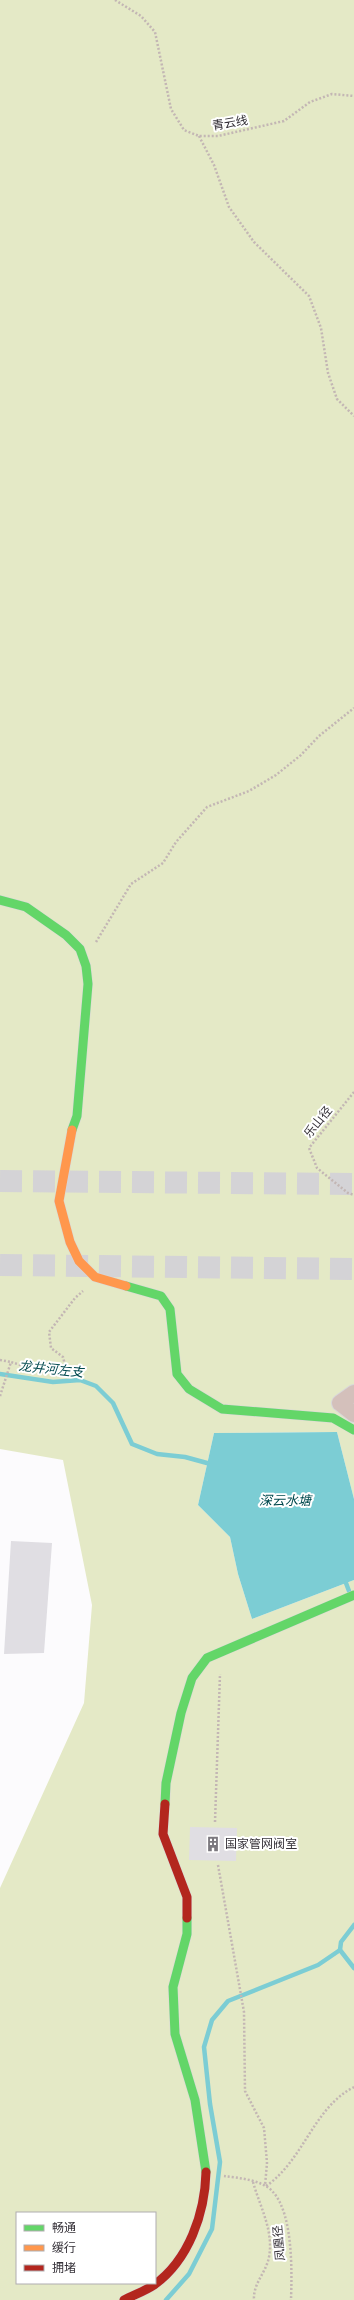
<svg xmlns="http://www.w3.org/2000/svg" width="354" height="2300" font-family="'Fira Sans Condensed','Noto Sans SC',sans-serif">
<style>
.green{fill:#e4e9c6;fill-rule:evenodd}
.water{fill:#7ccdd4}
.lines{fill:none;stroke-linecap:round;stroke-linejoin:round}
.stream{stroke:#7ccdd4;stroke-width:4.5}
.building{fill:#e0dee3}
.highway-tunnel{stroke:#d4d3d6;stroke-width:22;stroke-dasharray:22 11;stroke-linecap:butt}
.street-casing{stroke:#d8d7da;stroke-width:18}
.fast-casing{stroke:#d8d7da;stroke-width:10}
.slow-casing{stroke:#d8d7da;stroke-width:10}
.jam-casing{stroke:#d8d7da;stroke-width:10}
.path{stroke:#c3b6b4;stroke-width:2.5;stroke-dasharray:2 2;stroke-linecap:butt}
.street{stroke:#d4c0bb;stroke-width:16}
.fast{stroke:#63d668;stroke-width:9}
.slow{stroke:#ff974d;stroke-width:9}
.jam{stroke:#b3261e;stroke-width:9}
.labels{text-anchor:middle;dominant-baseline:central;stroke-width:4;stroke-linejoin:round;paint-order:stroke}
.street-label{font-size:12px;fill:#363239;stroke:#fff}
.poi-label{font-size:12px;fill:#363239;stroke:#fff;text-anchor:start}
.water-label{font-size:13px;font-style:italic;fill:#00494e;stroke:#fff}
</style>
<rect width="100%" height="100%" fill="#fcfbfd"/>
<path class="green" d="M0,0H354V1393L341,1403L354,1414V1499L337,1432L214,1433L198,1505L230,1537L238,1574L252,1619L354,1580V2300H0V1888L84,1703L92,1605L63,1460L0,1449ZM17,2213H155V2283H17Z"/>
<path class="water" d="M337,1432L354,1499V1580L252,1619L238,1574L230,1537L198,1505L214,1433Z"/>
<g class="lines">
<g class="stream">
<path d="M0,1374L53,1382L80,1380L96,1386L113,1403L132,1444L157,1454L185,1457L207,1463"/>
<path d="M346,1583L349,1591"/>
<path d="M354,1925L341,1942L340,1950L354,1968"/>
<path d="M166,2300L189,2274L212,2229L220,2162L210,2104L204,2047L212,2020L228,2001L318,1965L340,1950"/>
</g>
</g>
<g class="building">
<path d="M11,1541L52,1543L44,1653L4,1654Z"/>
<path d="M190,1827L237,1828L236,1861L189,1860Z"/>
</g>
<g class="lines">
<g class="highway-tunnel">
<path d="M0,1181L354,1184"/>
<path d="M0,1265L354,1269"/>
</g>
<defs>
<path id="street" d="M354,1393L340,1403L354,1414"/>
<g id="fast">
<path d="M0,900L26,907L66,935L80,949L86,966L88,984L77,1116L72,1130"/>
<path d="M126,1286L161,1296L170,1309L177,1374L189,1389L222,1409L333,1418L354,1430"/>
<path d="M165,1804L166,1783L181,1713L192,1678L207,1658L354,1595"/>
<path d="M187,1918V1934L173,1987L175,2034L195,2100L206,2172"/>
</g>
<path id="slow" d="M72,1130L59,1201L70,1242L79,1261L95,1277L126,1286"/>
<g id="jam">
<path d="M165,1804L163,1834L187,1897V1918"/>
<path d="M124,2300C134,2295 145,2291 154,2285C189,2260 205,2213 206,2172"/>
</g>
</defs>
<use href="#street" class="street-casing"/>
<use href="#fast" class="fast-casing"/>
<use href="#slow" class="slow-casing"/>
<use href="#jam" class="jam-casing"/>
<g class="path">
<path d="M115,0L141,16L155,32L171,109L184,130L199,136H218L284,121L310,102L332,94L354,96"/>
<path d="M199,136L214,165L229,207L254,242L309,296L321,328L328,373L337,399L354,416"/>
<path d="M96,942L131,884L163,863L176,842L207,807L249,791L276,775L301,755L319,736L354,708"/>
<path d="M354,1092L309,1148L317,1168L348,1193L354,1195"/>
<path d="M0,1360L11,1362"/>
<path d="M0,1396L11,1362L42,1372L65,1365L63,1357L51,1348L49,1332L75,1298L83,1291"/>
<path d="M215,1822L220,1674"/>
<path d="M218,1865L244,2012L245,2091L264,2128L267,2163L265,2186"/>
<path d="M224,2176C239,2178 263,2180 273,2192C293,2214 292,2271 291,2300"/>
<path d="M253,2182C260,2207 274,2231 269,2257C266,2273 253,2283 254,2300"/>
<path d="M266,2186C304,2160 313,2108 354,2087"/>
</g>
<use href="#street" class="street"/>
<use href="#fast" class="fast"/>
<use href="#slow" class="slow"/>
<use href="#jam" class="jam"/>
</g>
<defs>
<symbol id="building-bare" viewBox="-9 -9 18 18"><path d="M-4-6H4V6H1V3H-1V6H-4ZM-2.5-4.3h1.7v1.8h-1.7ZM.8-4.3h1.7v1.8H.8ZM-2.5-1h1.7V.8h-1.7ZM.8-1h1.7V.8H.8Z" fill="#7b787e" stroke="#fff" stroke-width="2.5" paint-order="stroke"/></symbol>
</defs>
<g fill-rule="evenodd">
<use href="#building-bare" x="202" y="1833" width="22" height="22"/>
</g>
<g class="labels">
<g class="street-label">
<text transform="translate(230 123) rotate(-10)">青云线</text>
<text transform="translate(318 1122) rotate(-51)">乐山径</text>
<text transform="translate(279 2243) rotate(-95)">凤凰径</text>
</g>
<g class="poi-label">
<text x="225" y="1844">国家管网阀室</text>
</g>
<g class="water-label">
<text transform="translate(51 1369) rotate(6)">龙井河左支</text>
<text x="285" y="1500">深云水塘</text>
</g>
</g>
<rect x="16" y="2212" width="140" height="72" fill="#ffffff" stroke="#afadb0"/>
<rect x="24" y="2225" width="20" height="6" fill="#63d668" stroke="#afadb0"/>
<text x="52" y="2232" font-size="12" fill="#363239">畅通</text>
<rect x="24" y="2245" width="20" height="6" fill="#ff974d" stroke="#afadb0"/>
<text x="52" y="2252" font-size="12" fill="#363239">缓行</text>
<rect x="24" y="2265" width="20" height="6" fill="#b3261e" stroke="#afadb0"/>
<text x="52" y="2272" font-size="12" fill="#363239">拥堵</text>
</svg>
